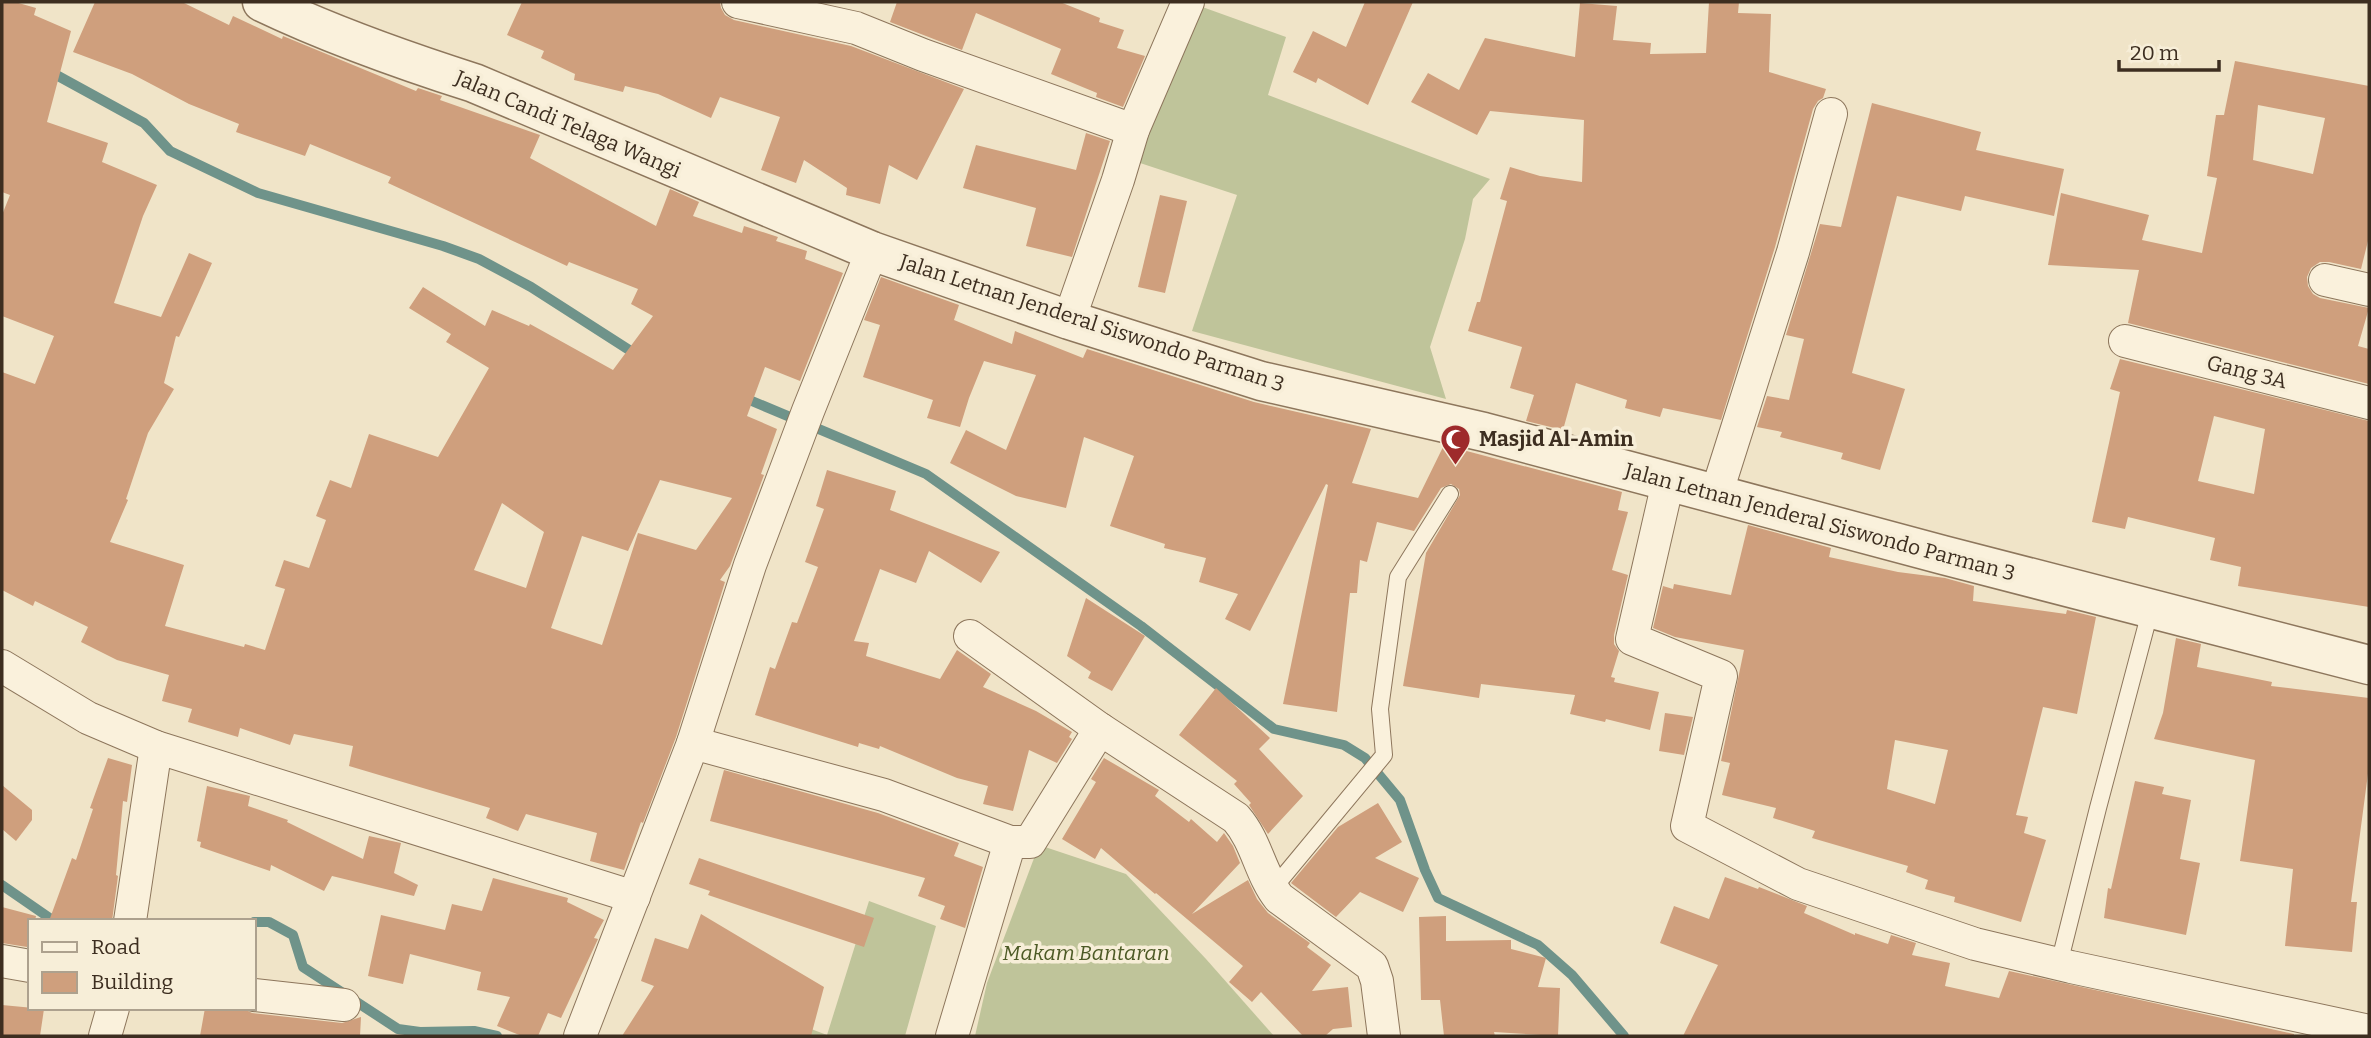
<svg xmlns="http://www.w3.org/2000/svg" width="2371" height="1038" font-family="Bitter,serif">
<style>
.cemetery{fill:#bfc49a}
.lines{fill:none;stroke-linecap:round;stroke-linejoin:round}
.stream{stroke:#6f938a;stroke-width:10}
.building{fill:#cf9f7d;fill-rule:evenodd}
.service-casing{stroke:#8d765c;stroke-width:18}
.minor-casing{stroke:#8d765c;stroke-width:34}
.tertiary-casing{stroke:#8d765c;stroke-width:41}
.service{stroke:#faf1dc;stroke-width:16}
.minor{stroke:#faf1dc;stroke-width:32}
.tertiary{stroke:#faf1dc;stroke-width:38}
.labels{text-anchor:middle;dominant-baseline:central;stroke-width:7;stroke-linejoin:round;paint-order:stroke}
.street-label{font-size:21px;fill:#3d2e20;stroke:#f7eed8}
.poi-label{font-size:21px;font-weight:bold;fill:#3d2e20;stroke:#f7eed8;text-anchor:start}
.park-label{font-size:21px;font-style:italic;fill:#4d5a26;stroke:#f7eed8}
</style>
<rect width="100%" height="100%" fill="#f0e4c8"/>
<g class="cemetery">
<path d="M1194,4L1286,37L1268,95L1490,179L1473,199L1465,239L1430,347L1446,399L1192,331L1237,195L1134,161Z"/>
<path d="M1039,845L1126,874L1206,959L1274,1036H975L987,983Z"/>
<path d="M869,901L936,926L905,1036H778L782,1018L827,1035Z"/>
</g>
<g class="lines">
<g class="stream">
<path d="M49,71L144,123L170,151L258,193L443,246L479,259L531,287L637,355"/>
<path d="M740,396L926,474L1141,626L1274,729L1344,745L1365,758L1400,800L1425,870L1438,898L1538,945L1572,975L1624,1036"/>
<path d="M2,885L54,921"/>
<path d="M254,922H269L293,935L303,967L398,1029L420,1032L474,1031L497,1036"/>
</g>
</g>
<g class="building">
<path d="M2,2H15L36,8L34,15L71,31L47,122L108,143L102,162L157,185L143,216L114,303L161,317L189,253L212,263L179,337L176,336L164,383L174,389L148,433L126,499L128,500L110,542L184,565L165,626L244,647L245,644L265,650L285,589L275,586L284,560L309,568L326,520L316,516L330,480L351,488L369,434L438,457L489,368L446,342L451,334L409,308L423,287L485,326L492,310L529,326L530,324L613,370L653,316L631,304L638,289L569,262L567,266L388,183L391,177L310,144L305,156L236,132L239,124L189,104L132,74L73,52L95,2H182L229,25L233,16L282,39L283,36L416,91L418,88L442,96L440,100L540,135L530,158L656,226L670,189L699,202L693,216L742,233L744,226L778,237L776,241L807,251L805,259L843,273L800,381L765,367L747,416L777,429L761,474L764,475L730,566L720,580L725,582L676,737L643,823L641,822L624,870L590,861L597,833L526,814L518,831L486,818L490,808L349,766L353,746L294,734L290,745L240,728L238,737L188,722L192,709L162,701L169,675L117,660L81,642L88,627L35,601L33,606L2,590V372L35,384L54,336L2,316V215L10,195L2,192ZM660,480L732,498L696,550L638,533L602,645L551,628L582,536L628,551ZM502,503L544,532L526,588L474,570Z"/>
<path d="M522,2H720L721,8L725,15L734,20L851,46L964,89L917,180L889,165L880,204L846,195L847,188L804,160L796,183L761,170L780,117L720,97L711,118L658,94L625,86L623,92L574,80L575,74L541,58L544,51L507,35Z"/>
<path d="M897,2H1060L1100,18L1099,22L1124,30L1117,48L1145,56L1123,107L1096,97L1097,93L1051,74L1061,49L976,13L962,50L890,22Z"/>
<path d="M1365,2H1413L1368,105L1318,78L1316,83L1293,72L1313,31L1346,47Z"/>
<path d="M1709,2H1739L1738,13L1771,14L1769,72L1826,89L1823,98L1818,101L1813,109L1775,247L1721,420L1663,408L1660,417L1625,408L1627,400L1576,383L1563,430L1526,421L1534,395L1510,388L1522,347L1468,331L1477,302H1480L1507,201L1500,199L1510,167L1540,176L1582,182L1584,120L1490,111L1477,135L1411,102L1428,73L1459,90L1485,38L1575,57L1580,3L1617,6L1613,40L1651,43L1650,54L1706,53Z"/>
<path d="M2235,61L2369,86V237L2361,269L2329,262H2320L2311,268L2307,277L2308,286L2313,294L2320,298L2369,308L2358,346L2369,349V384L2128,323L2139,270L2048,265L2061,193L2149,215L2142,240L2202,253L2217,178L2207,176L2216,115H2224ZM2258,105L2325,118L2313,174L2253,160Z"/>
<path d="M1872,103L1981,132L1976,150L2064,169L2054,216L1965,196L1961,211L1897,196L1852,373L1905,389L1880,470L1841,459L1843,453L1780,437L1782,432L1757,427L1767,396L1789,400L1804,339L1786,335L1820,224L1841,227Z"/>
<path d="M1086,133L1110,141L1072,257L1026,246L1036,208L963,188L976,145L1076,170Z"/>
<path d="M1160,195L1187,201L1165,293L1138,287Z"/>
<path d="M881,277L959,305L954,320L1012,344L1015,331L1083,358L1087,349L1254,402L1371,429L1352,483L1418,498L1444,445L1622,492L1618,510L1628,512L1612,570L1628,575L1614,635V644L1619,651L1611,677L1615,678L1614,682L1659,692L1650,730L1606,719L1605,722L1570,714L1575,695L1481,684L1479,698L1403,686L1426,553L1460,495L1459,489L1451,484L1441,488L1414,531L1377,522L1367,562L1360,560L1357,593H1350L1337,712L1283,704L1328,485L1326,484L1250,631L1225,619L1238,594L1199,582L1206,558L1164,548L1165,544L1110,526L1134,456L1084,437L1066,508L1016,496L950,463L966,430L1006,450L1036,375L984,361L969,398L960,427L927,418L933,400L863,377L880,325L864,320Z"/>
<path d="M2120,359L2369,421V607L2238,586L2241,567L2210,560L2215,538L2128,517L2125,529L2092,522L2120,392L2110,389ZM2214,416L2265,429L2254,494L2198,481Z"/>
<path d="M827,470L896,491L890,510L1000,552L981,583L929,551L916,583L880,569L854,641L869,643L866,656L940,679L957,650L991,674L983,687L1036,711L1072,732L1069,737L1072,739L1057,763L1029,750L1013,811L983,804L988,786L957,778L880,746L879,749L859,743L858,747L755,715L770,667L775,669L792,622L797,623L818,567L805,562L824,509L816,506Z"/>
<path d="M1748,525L1831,548L1829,557L1898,572L1945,578L1974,586L1973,601L2066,614L2067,610L2096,617L2077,714L2043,707L2016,815L2028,817L2024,833L2046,840L2021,922L1954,902L1955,897L1925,889L1928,880L1906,872L1908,866L1812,838L1815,831L1773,818L1776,808L1722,795L1730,763L1721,761L1744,650L1675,637L1653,628L1663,586L1673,589L1674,584L1731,595ZM1895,740L1948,750L1935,804L1887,789Z"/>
<path d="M1086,598L1145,636L1112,691L1088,678L1091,672L1067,656Z"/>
<path d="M2176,638L2201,644L2197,667L2272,682L2271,686L2369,698V766L2351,902H2357L2352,952L2285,946L2293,869L2240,861L2255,760L2154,739L2163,713Z"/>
<path d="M1216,688L1270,738L1259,749L1303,796L1268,834L1249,805L1251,803L1234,784L1237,781L1179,735Z"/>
<path d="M1665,713L1693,717L1684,755L1659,751Z"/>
<path d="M108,758L132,765L127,802L123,801L116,875L118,876L112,921H49L72,858L76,860L93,809L90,808Z"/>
<path d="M1104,758L1159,790L1155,796L1189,822L1191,819L1217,842L1224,833L1233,846L1240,863L1192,914L1248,880L1257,899L1268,913L1310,943L1307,947L1331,965L1312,991L1348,987L1352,1027L1333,1029L1325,1036H1303L1261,992L1252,1002L1229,982L1243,966L1156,893L1155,894L1101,848L1095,859L1062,839L1096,782L1091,779Z"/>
<path d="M724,770L878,813L959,843L954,856L983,867L965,928L940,919L945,906L918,896L925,878L710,821Z"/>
<path d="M2135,781L2164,787L2162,794L2191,800L2180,859L2200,863L2186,935L2104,918L2108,888L2111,889Z"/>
<path d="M2,785L32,810V820L16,841L2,829Z"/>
<path d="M207,786L250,796L248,806L288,820L287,822L363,859L369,836L401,843L394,873L418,885L414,896L332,876L324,891L271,865L270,871L200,847L201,842L197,841Z"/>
<path d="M1378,803L1402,842L1375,858L1419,878L1403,912L1360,892L1336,917L1291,883L1338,827Z"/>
<path d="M699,858L874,918L864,947L708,895L710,891L689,884Z"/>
<path d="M1725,877L1758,889L1759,887L1807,906L1804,913L1855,935V933L1888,944L1891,935L1916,943L1912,955L1950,963L1945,986L1999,998L2009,971L2294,1034V1036H1683L1718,965L1660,943L1674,906L1709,919Z"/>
<path d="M493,878L568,898L567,902L604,920L594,938L598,939L561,1018L548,1013L538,1036H522L497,1026L510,997L477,990L481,972L410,954L403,984L368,976L381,915L445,930L452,904L482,911Z"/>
<path d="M2,907L36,916L35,921H30V938L27,947L2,943Z"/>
<path d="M701,914L824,987L811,1036H622L654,986L641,981L655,938L688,949Z"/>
<path d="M1446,916V941L1511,940V949L1546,958L1538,987L1560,988L1558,1036L1494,1032L1495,1036H1444L1440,1000H1421L1419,917Z"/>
<path d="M2,1005L44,1009L40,1036H2Z"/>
<path d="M205,1008H242L252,1013L342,1023L361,1017L360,1036H200Z"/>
</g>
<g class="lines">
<defs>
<g id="service">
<path d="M1272,890L1384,755L1380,709L1398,577L1450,494"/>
<path d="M2059,964L2098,808L2151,608"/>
</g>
<g id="minor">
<path d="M738,2L856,28L923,55L1133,130"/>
<path d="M2325,280L2369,290"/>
<path d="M1069,320L1118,180L1133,130L1188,2"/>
<path d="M2125,341L2369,403"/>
<path d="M1668,482L1632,639L1721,676L1687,826L1798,884L1975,944L2071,967L2369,1031"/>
<path d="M1716,495L1793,252L1831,114"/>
<path d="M970,636L1100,729L1236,818C1257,842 1260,874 1279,898L1372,966L1377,981L1384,1036"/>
<path d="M2,666L88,718L156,747L634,897"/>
<path d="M693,743L884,795L1010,842"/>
<path d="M130,921L156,747"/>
<path d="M2,961L30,966"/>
<path d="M254,995L344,1005"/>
<path d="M105,1036L113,1008"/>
<path d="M580,1036L693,743L750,565L808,411L872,251"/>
<path d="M952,1036L1010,842H1030L1100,729"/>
</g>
<path id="tertiary" d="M262,2C331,35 402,60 474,83L872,251L1069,320L1261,381L1484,432L1943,555L2369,665"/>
</defs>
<use href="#service" class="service-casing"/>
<use href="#minor" class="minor-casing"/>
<use href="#tertiary" class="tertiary-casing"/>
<use href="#service" class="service"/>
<use href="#minor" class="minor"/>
<use href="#tertiary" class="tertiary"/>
</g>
<defs>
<symbol id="mosque-pin" viewBox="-11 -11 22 30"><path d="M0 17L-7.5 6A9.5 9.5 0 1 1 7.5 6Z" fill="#9e2a2b" stroke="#f7eed8"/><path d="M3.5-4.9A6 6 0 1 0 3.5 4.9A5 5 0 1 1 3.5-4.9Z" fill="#fff"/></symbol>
</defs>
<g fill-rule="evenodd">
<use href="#mosque-pin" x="1438" y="422" width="35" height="47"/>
</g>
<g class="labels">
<g class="street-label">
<text transform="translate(568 124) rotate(23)">Jalan Candi Telaga Wangi</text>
<text transform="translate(1092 323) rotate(18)">Jalan Letnan Jenderal Siswondo Parman 3</text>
<text transform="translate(2247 372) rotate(14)">Gang 3A</text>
<text transform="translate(1820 522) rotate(15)">Jalan Letnan Jenderal Siswondo Parman 3</text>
</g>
<g class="poi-label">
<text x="1479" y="439">Masjid Al-Amin</text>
</g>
<g class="park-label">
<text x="1086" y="953">Makam Bantaran</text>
</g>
</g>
<rect width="2371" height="1038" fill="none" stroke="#3d2e20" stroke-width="7"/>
<rect x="28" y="919" width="228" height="91" fill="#f7eed8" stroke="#ada18e" stroke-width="2"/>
<rect x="42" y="942" width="35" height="10" fill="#faf1dc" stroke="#ada18e" stroke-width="2"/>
<text x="91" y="954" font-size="21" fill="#3d2e20">Road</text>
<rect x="42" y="972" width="35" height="21" fill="#cf9f7d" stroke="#ada18e" stroke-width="2"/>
<text x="91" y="989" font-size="21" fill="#3d2e20">Building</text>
<path d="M2119 60v10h100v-10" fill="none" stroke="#3d2e20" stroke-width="3.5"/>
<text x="2130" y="60" font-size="21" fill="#3d2e20" stroke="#f7eed8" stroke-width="5" paint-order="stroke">20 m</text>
</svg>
